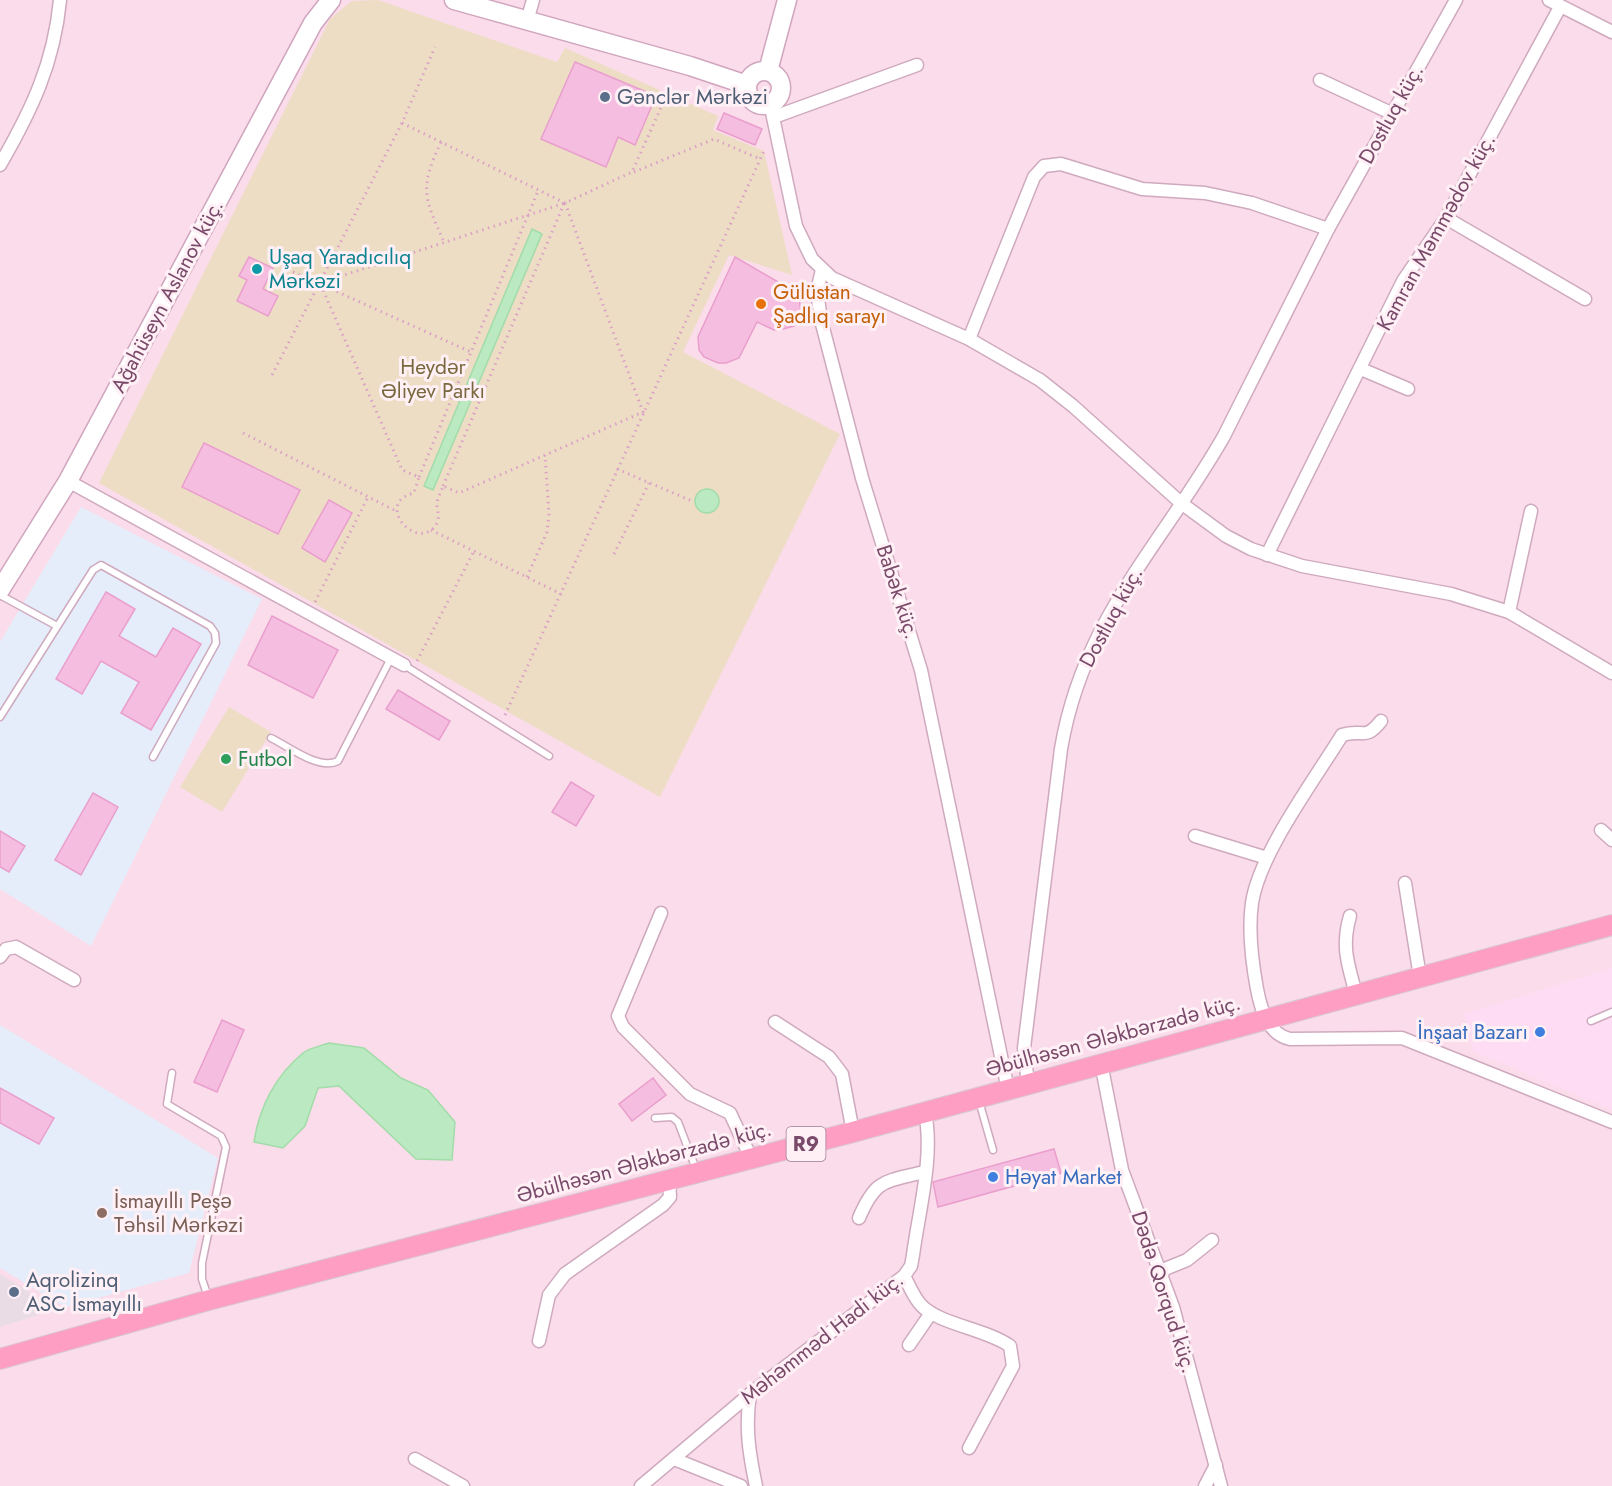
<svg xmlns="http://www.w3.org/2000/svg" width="1612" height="1486" font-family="Jost,sans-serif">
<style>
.residential{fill:#fbdcea}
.commercial{fill:#fedcf4}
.industrial{fill:#eadce4}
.education{fill:#e5edfa}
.green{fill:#edddc5}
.water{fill:#bbe9c1;stroke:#a1dca9;stroke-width:1.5}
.building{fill:#f5bee0;stroke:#e99ecd;stroke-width:1.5}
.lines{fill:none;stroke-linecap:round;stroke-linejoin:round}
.lane-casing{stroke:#cfaabf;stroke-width:9}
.street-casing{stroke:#cfaabf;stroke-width:15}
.secondary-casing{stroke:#d0a5be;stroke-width:21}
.primary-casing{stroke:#d7c9d2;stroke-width:22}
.path{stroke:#dba1c5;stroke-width:3;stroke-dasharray:1.5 4.5;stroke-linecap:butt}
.lane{stroke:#fff;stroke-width:6}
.street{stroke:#fff;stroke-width:12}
.secondary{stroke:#fff;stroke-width:18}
.primary{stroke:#ff9ec3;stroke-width:20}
.service-dot{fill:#5c6f8a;stroke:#fff0f6;stroke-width:2}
.culture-dot{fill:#0f9aa8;stroke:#fff0f6;stroke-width:2}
.food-dot{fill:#e8710a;stroke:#fff0f6;stroke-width:2}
.leisure-dot{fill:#2e9e5b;stroke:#fff0f6;stroke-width:2}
.shop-dot{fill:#3f7fe0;stroke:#fff0f6;stroke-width:2}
.education-dot{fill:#8d6e63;stroke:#fff0f6;stroke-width:2}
.labels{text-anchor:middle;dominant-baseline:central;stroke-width:6;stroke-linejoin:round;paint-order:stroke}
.shield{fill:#fff0f6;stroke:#a27c94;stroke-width:1.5}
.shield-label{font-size:20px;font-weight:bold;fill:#7a4a6a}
.service-label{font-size:21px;fill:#4e5e75;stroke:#fff0f6;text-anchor:start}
.street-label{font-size:21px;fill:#7a4a6a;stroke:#fff0f6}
.culture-label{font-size:21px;fill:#0d838f;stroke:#fff0f6;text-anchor:start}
.food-label{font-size:21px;fill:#c56008;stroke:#fff0f6;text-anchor:start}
.park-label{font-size:21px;fill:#7a693e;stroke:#fff0f6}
.leisure-label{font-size:21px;fill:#27864d;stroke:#fff0f6;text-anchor:start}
.shop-label{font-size:21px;fill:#366cbe;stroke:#fff0f6;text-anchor:end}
.education-label{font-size:21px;fill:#785e54;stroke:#fff0f6;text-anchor:start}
</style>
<rect width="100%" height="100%" fill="#fee9f1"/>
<rect class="residential" x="0" y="0" width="1612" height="1486"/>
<path class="commercial" d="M1612,968V1110L1473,1051L1464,1014Z"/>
<path class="industrial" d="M0,1274L57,1309L0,1327Z"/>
<g class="education">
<path d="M81,507L262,599L91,946L0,889V642Z"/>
<path d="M0,1025L218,1158L189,1273L65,1307L0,1268Z"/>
</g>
<g class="green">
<path d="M378,0L557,62L565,48L718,116L713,130L764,151L792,275L729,255L683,352L840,434L660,797L99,483L330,19L352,1Z"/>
<path d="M229,707L271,732L222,812L180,787Z"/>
</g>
<g class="water">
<path d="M532,229L542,234L433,490L424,486Z"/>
<circle cx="707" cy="501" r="12"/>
<path d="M329,1043L364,1048L401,1078L428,1090L455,1122L452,1160L416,1159L339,1086L318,1088L305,1126L283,1148L254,1142C259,1108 275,1076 303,1053C309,1048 321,1046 329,1043Z"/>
</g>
<g class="building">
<path d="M575,62L656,96L635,145L618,137L606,167L541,139Z"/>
<path d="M724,113L762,129L755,145L717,129Z"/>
<path d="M249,257L273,268L263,289L278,296L268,316L237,301L247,280L239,276Z"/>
<path d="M735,257L792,290L799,297L801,313L794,326L783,329L774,330L757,322L739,358L726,363H718L704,357L699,350L698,337Z"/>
<path d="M204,443L300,490L278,534L182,487Z"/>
<path d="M329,500L352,513L325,562L302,548Z"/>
<path d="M106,592L135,609L119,636L156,657L173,628L201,644L151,730L121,713L139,682L101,661L82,694L56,679Z"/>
<path d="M272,616L338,650L313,698L248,665Z"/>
<path d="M398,690L450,721L439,740L386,709Z"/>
<path d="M571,782L594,796L576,826L552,812Z"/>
<path d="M93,793L118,807L81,875L55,860Z"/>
<path d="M0,831L25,846L9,872L0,867Z"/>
<path d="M222,1020L244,1030L217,1092L194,1082Z"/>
<path d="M653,1078L666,1095L632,1121L619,1104Z"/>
<path d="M0,1088L54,1118L39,1144L0,1123Z"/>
<path d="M1054,1149L1061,1173L938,1207L933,1182Z"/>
</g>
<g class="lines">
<defs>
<g id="lane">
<path d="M0,595L57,626"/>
<path d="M404,665L549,756"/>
<path d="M0,717L93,570L101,565L210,626L215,633L216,643L153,757"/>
<path d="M271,738C288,746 319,771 338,761L391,658"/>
<path d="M1591,1021L1612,1012"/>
<path d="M172,1073L167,1104L221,1136L226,1147L202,1263V1279L208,1297"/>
<path d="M979,1101L993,1150"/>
<path d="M655,1118L672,1117L678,1122L696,1169"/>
</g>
<g id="street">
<path d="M1549,0L1612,32"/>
<path d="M527,21L533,0"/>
<path d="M1320,80L1391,113"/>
<path d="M770,103L796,226L812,259L832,278L969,339L1040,380L1073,406L1181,503L1226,536L1251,549L1302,566L1451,594L1509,612L1612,673"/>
<path d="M774,117L917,65"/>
<path d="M0,165C31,111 54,64 60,0"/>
<path d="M1446,218L1585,299"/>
<path d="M822,270L817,291L821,320L862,478L921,670L1008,1090"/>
<path d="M969,339L1034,177L1044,166L1061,164L1142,189L1205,193L1252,203L1328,229"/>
<path d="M1361,369L1408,389"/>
<path d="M68,481L404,665"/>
<path d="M1267,555L1403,281L1446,218L1560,7"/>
<path d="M1509,612L1531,511"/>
<path d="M1381,721C1364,742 1364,728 1342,735C1315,779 1259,854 1252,903C1248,931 1252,962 1257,989C1261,1010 1268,1034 1290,1039L1402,1038L1612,1122"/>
<path d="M1601,830L1612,840"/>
<path d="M1195,836L1267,858"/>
<path d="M1405,883L1420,977"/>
<path d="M661,913L618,1016L623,1027L690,1094L730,1113L751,1158"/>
<path d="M1350,916C1341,947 1348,964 1356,994"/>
<path d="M0,957L6,949L16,947L74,980"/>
<path d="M775,1022L829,1057L842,1074L853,1132"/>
<path d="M1101,1063L1122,1170L1173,1307L1221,1486"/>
<path d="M1028,1084L1024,1048L1061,749C1083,618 1162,545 1224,436L1328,229L1456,0"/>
<path d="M859,1218C876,1178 885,1182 924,1172"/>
<path d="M1160,1271L1187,1260L1212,1240"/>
<path d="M904,1276C909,1285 914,1298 921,1305C938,1324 986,1329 1010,1346L1013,1366L969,1448"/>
<path d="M539,1341L549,1295L565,1274L663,1205L670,1197L669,1180"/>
<path d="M909,1345L931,1313"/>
<path d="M750,1394C745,1427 749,1453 756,1486"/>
<path d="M415,1459L463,1486"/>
<path d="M674,1459L741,1486"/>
<path d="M641,1486L750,1394L904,1276L911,1266L913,1255C919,1210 934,1157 925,1112"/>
<path d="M1205,1486L1216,1465"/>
</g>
<g id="secondary">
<path d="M454,0L690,66L747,85"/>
<path d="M768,71L787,0"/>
<circle cx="764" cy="88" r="17"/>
<path d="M0,590L68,481L313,23L331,0"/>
</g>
<path id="primary" d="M0,1359L209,1300L853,1132L1612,925"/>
</defs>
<use href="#lane" class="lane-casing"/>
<use href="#street" class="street-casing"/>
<use href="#secondary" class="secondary-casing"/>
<use href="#primary" class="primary-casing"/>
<g class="path">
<path d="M402,123L565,203L632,172L668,92"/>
<path d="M441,142C419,189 424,197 444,242"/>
<path d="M634,172L714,139L760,159"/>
<path d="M565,203L643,412L459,493L443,486C441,492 437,499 437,504C437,511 440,516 437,523C419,555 372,503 414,493L419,477L402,470L320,283Z"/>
<path d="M282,267L471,352"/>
<path d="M272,375L402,123L435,47"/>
<path d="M243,433L398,512"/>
<path d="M617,469L692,501"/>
<path d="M419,477L538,191"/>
<path d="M443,486L564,204"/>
<path d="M431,530L561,594"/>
<path d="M614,554L649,483"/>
<path d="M527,577L547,532L549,514L545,455"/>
<path d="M315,602L368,497"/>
<path d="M417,661L474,551"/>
<path d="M505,715L764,151"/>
</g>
<use href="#lane" class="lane"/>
<use href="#street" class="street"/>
<use href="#secondary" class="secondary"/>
<use href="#primary" class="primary"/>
</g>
<g class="service-dot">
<circle cx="605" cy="97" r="6"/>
<circle cx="14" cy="1292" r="6"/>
</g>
<circle class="culture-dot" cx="257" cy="269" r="6"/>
<circle class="food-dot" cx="761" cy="304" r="6"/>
<circle class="leisure-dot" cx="226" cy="759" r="6"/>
<g class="shop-dot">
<circle cx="1540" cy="1032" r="6"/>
<circle cx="993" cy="1177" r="6"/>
</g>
<circle class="education-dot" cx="102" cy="1213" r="6"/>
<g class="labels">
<rect class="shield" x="786.5" y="1127" width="39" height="34" rx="4.5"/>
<g class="shield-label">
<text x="806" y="1144">R9</text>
</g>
<g class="service-label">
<text x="617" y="97">Gənclər Mərkəzi</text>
<text x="26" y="1280">Aqrolizinq<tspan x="26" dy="24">ASC İsmayıllı</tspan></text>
</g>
<g class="street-label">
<text transform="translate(1391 114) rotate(-61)">Dostluq küç.</text>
<text transform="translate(1436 232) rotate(-61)">Kamran Məmmədov küç.</text>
<text transform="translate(167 296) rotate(-62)">Ağahüseyn Aslanov küç.</text>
<text transform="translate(898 592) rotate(72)">Babək küç.</text>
<text transform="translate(1111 617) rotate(-62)">Dostluq küç.</text>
<text transform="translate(1113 1036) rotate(-15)">Əbülhəsən Ələkbərzadə küç.</text>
<text transform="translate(644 1162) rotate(-15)">Əbülhəsən Ələkbərzadə küç.</text>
<text transform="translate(1164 1292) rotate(72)">Dədə Qorqud küç.</text>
<text transform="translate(822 1338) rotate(-38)">Məhəmməd Hadi küç.</text>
</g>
<g class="culture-label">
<text x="269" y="257">Uşaq Yaradıcılıq<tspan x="269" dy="24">Mərkəzi</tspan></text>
</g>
<g class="food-label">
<text x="773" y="292">Gülüstan<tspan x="773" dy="24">Şadlıq sarayı</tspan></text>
</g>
<g class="park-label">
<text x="433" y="367">Heydər<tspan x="433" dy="24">Əliyev Parkı</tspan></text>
</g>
<g class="leisure-label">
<text x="238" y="759">Futbol</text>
</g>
<g class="shop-label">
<text x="1528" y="1032">İnşaat Bazarı</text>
<text x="1005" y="1177" text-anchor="start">Həyat Market</text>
</g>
<g class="education-label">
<text x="114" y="1201">İsmayıllı Peşə<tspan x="114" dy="24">Təhsil Mərkəzi</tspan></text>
</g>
</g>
</svg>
